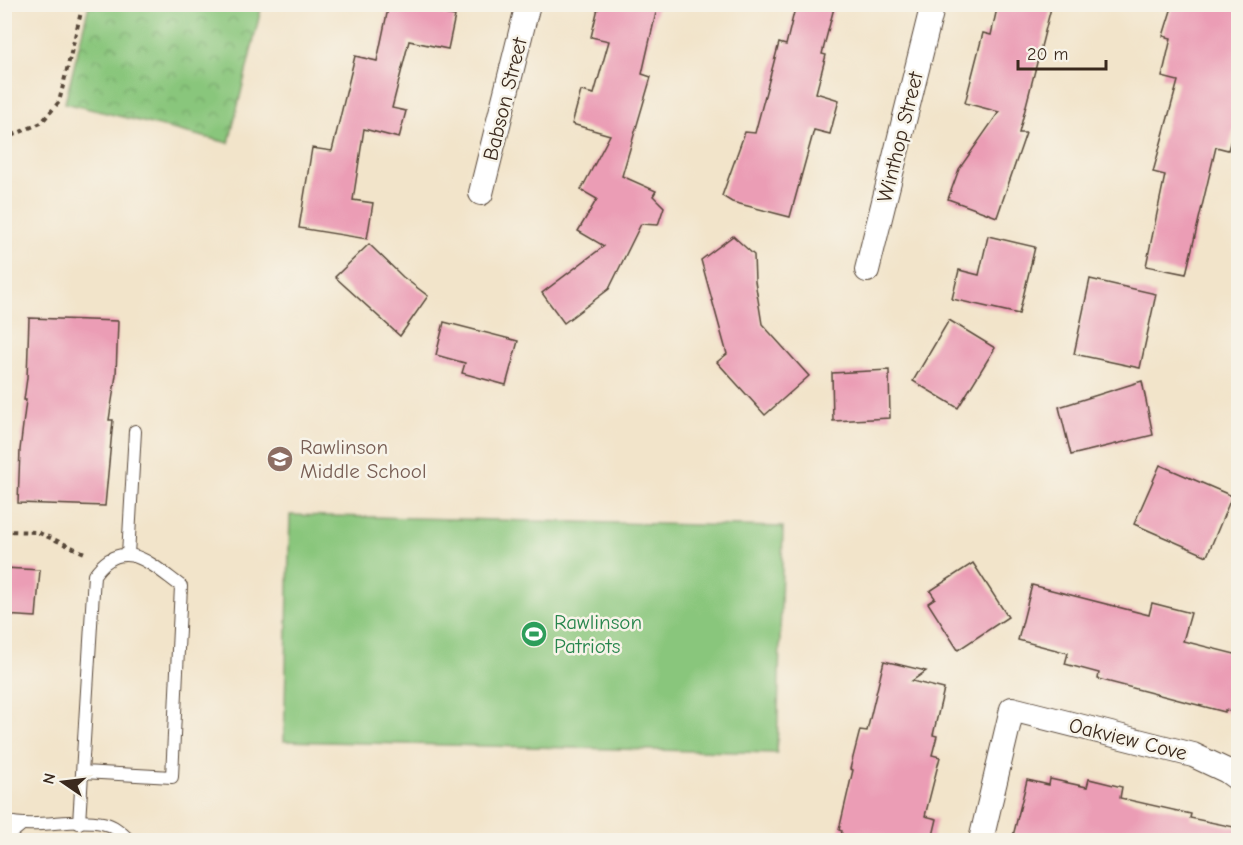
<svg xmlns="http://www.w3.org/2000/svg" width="1243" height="845" font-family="'Comic Neue',sans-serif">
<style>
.green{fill:#89c67c;stroke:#62784d;stroke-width:1.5}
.park{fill:url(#park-crowns);stroke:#62784d;stroke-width:1.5}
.building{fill:#eb9db5}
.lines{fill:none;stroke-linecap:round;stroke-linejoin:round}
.lane-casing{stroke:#564638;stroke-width:14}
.street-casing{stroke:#564638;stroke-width:26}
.path{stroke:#564638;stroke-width:4;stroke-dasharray:4.5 4.5;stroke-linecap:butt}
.lane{stroke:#fff;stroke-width:12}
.street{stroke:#fff;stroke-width:24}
.labels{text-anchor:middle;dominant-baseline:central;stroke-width:5;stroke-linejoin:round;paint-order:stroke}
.street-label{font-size:21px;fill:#3b2a1e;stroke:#f7f3e8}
.education-label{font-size:21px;fill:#785e54;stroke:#f7f3e8;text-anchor:start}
.leisure-label{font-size:21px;fill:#27864d;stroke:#f7f3e8;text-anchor:start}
</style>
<defs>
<pattern id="park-crowns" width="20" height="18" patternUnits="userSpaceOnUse" patternTransform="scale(1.5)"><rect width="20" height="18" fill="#89c67c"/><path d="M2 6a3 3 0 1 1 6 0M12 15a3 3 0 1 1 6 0" fill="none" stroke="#71a165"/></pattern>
</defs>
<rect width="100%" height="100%" fill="#f7f3e8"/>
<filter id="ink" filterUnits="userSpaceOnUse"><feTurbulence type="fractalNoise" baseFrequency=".0167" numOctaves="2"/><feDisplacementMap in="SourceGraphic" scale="12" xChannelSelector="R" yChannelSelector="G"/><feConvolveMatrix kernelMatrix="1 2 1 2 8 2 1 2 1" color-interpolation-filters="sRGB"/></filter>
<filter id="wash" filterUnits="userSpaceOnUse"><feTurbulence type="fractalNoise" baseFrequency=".008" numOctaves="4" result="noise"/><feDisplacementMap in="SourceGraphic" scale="24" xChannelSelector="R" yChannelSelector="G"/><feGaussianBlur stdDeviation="1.35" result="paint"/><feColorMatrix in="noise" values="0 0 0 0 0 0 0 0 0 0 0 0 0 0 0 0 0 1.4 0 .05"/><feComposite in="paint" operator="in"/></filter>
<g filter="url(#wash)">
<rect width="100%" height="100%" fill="#f2e4ca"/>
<path class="green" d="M290,515L783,527L777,753L284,741Z"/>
<path class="park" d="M89,5H262L229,143L65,103Z"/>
<g id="blocks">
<g class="building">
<path d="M389,4H440L438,13L455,16L448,49L409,41L392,108L406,111L399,138L364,129L353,200L373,203L367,239L299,228L312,148L332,151L355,56L377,61Z"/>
<path d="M599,4H658L642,74L651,77L622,176L656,191L653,196L664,207L658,225L641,224L609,289L564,323L542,293L604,246L578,231L597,199L581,190L610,135L572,124L581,91L594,94L609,41L591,37Z"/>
<path d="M796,4H835L822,54L826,55L816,93L839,100L830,134L814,130L790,217L732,202L722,196L745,132L755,133L779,43L786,45Z"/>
<path d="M998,4H1052L1019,133H1026L997,217L948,199L959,169L999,112L965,103L983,33L991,35Z"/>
<path d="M1173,4H1239V112L1228,150L1216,147L1186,274L1146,266L1165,175L1153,172L1178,81L1162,77L1171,38L1163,36Z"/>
<path d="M733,236L754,255L755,281L762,324L809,376L765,415L717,362L727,354L701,260Z"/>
<path d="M988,236L1035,247L1019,314L952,299L959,270L979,275Z"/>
<path d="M369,244L403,277L428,296L400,336L335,277Z"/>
<path d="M1090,279L1156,294L1140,368L1074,354Z"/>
<path d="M29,318L118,321L116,375L109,420H113L105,506L18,503L20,450L26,400H24L27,378Z"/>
<path d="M949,320L995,348L958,408L913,381Z"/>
<path d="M444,322L518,341L506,385L462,373L465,363L436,355Z"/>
<path d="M889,370L890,418L833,421L832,373Z"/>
<path d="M1142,381L1153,435L1071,455L1059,407Z"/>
<path d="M1160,465L1232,496L1207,556L1134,524Z"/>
<path d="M973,563L1008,617L958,650L928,603L935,598L930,591Z"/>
<path d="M4,568L40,570L36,617L4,615Z"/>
<path d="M1032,585L1149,615L1152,603L1191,613L1183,641L1239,655V713L1225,710V712L1098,679L1099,673L1065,664L1068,653L1018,640Z"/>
<path d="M884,661L926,671L912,681L944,689L933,735L937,736L932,755L940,757L925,816L937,819L932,840H840L842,831L839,830L853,770L850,769L860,730L867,731Z"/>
<path d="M1050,779L1087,787L1089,779L1122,787L1120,798L1191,814L1190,818L1239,828V840H1012L1027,780L1049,785Z"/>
</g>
</g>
</g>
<g filter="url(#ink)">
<use href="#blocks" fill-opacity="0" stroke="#564638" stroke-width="1.5"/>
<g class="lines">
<defs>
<g id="lane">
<path d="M128,555L135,431"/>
<path d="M4,821C37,830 70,817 102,823C114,825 122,833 129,840"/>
<path d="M79,823L94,575C123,534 152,565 181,586L172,777L83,772"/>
<path d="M4,839L21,825"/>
</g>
<g id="street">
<path d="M481,193L528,4"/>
<path d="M867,270L933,4"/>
<path d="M981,840L1012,709L1193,755L1227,771L1238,779"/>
</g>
</defs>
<use href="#lane" class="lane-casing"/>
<use href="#street" class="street-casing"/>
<g class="path">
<path d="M4,139L41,123L59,102L83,4"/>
<path d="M4,528L7,531L37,532L87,554"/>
</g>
<use href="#lane" class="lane"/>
<use href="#street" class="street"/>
</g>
</g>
<defs>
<symbol id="school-disc" viewBox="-11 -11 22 22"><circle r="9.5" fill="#8d6e63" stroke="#f7f3e8"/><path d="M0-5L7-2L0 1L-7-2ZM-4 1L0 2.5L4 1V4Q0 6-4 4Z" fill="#fff"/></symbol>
<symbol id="stadium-disc" viewBox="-11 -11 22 22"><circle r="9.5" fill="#2e9e5b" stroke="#f7f3e8"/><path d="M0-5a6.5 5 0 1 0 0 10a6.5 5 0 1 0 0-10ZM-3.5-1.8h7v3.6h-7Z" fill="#fff"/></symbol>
</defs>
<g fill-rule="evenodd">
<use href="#school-disc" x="265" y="444" width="30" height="30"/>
<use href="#stadium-disc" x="519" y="619" width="30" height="30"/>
</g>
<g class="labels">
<g class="street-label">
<text transform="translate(505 99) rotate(-76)">Babson Street</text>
<text transform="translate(900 137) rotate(-76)">Winthop Street</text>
<text transform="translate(1128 739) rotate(14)">Oakview Cove</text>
</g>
<g class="education-label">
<text x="300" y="447">Rawlinson<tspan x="300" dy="24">Middle School</tspan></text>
</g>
<g class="leisure-label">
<text x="554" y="622">Rawlinson<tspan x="554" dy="24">Patriots</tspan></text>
</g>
</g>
<rect width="1243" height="845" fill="none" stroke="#f7f3e8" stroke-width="24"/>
<g transform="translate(63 782) rotate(284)" stroke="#f7f3e8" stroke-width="4.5" paint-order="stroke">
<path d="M0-4.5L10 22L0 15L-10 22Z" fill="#3b2a1e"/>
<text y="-9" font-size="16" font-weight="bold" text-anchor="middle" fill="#3b2a1e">N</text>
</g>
<path d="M1018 60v9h88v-9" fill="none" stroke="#3b2a1e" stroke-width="3"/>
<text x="1027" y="60" font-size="18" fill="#3b2a1e" stroke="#f7f3e8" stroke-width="4.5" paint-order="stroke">20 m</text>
</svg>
